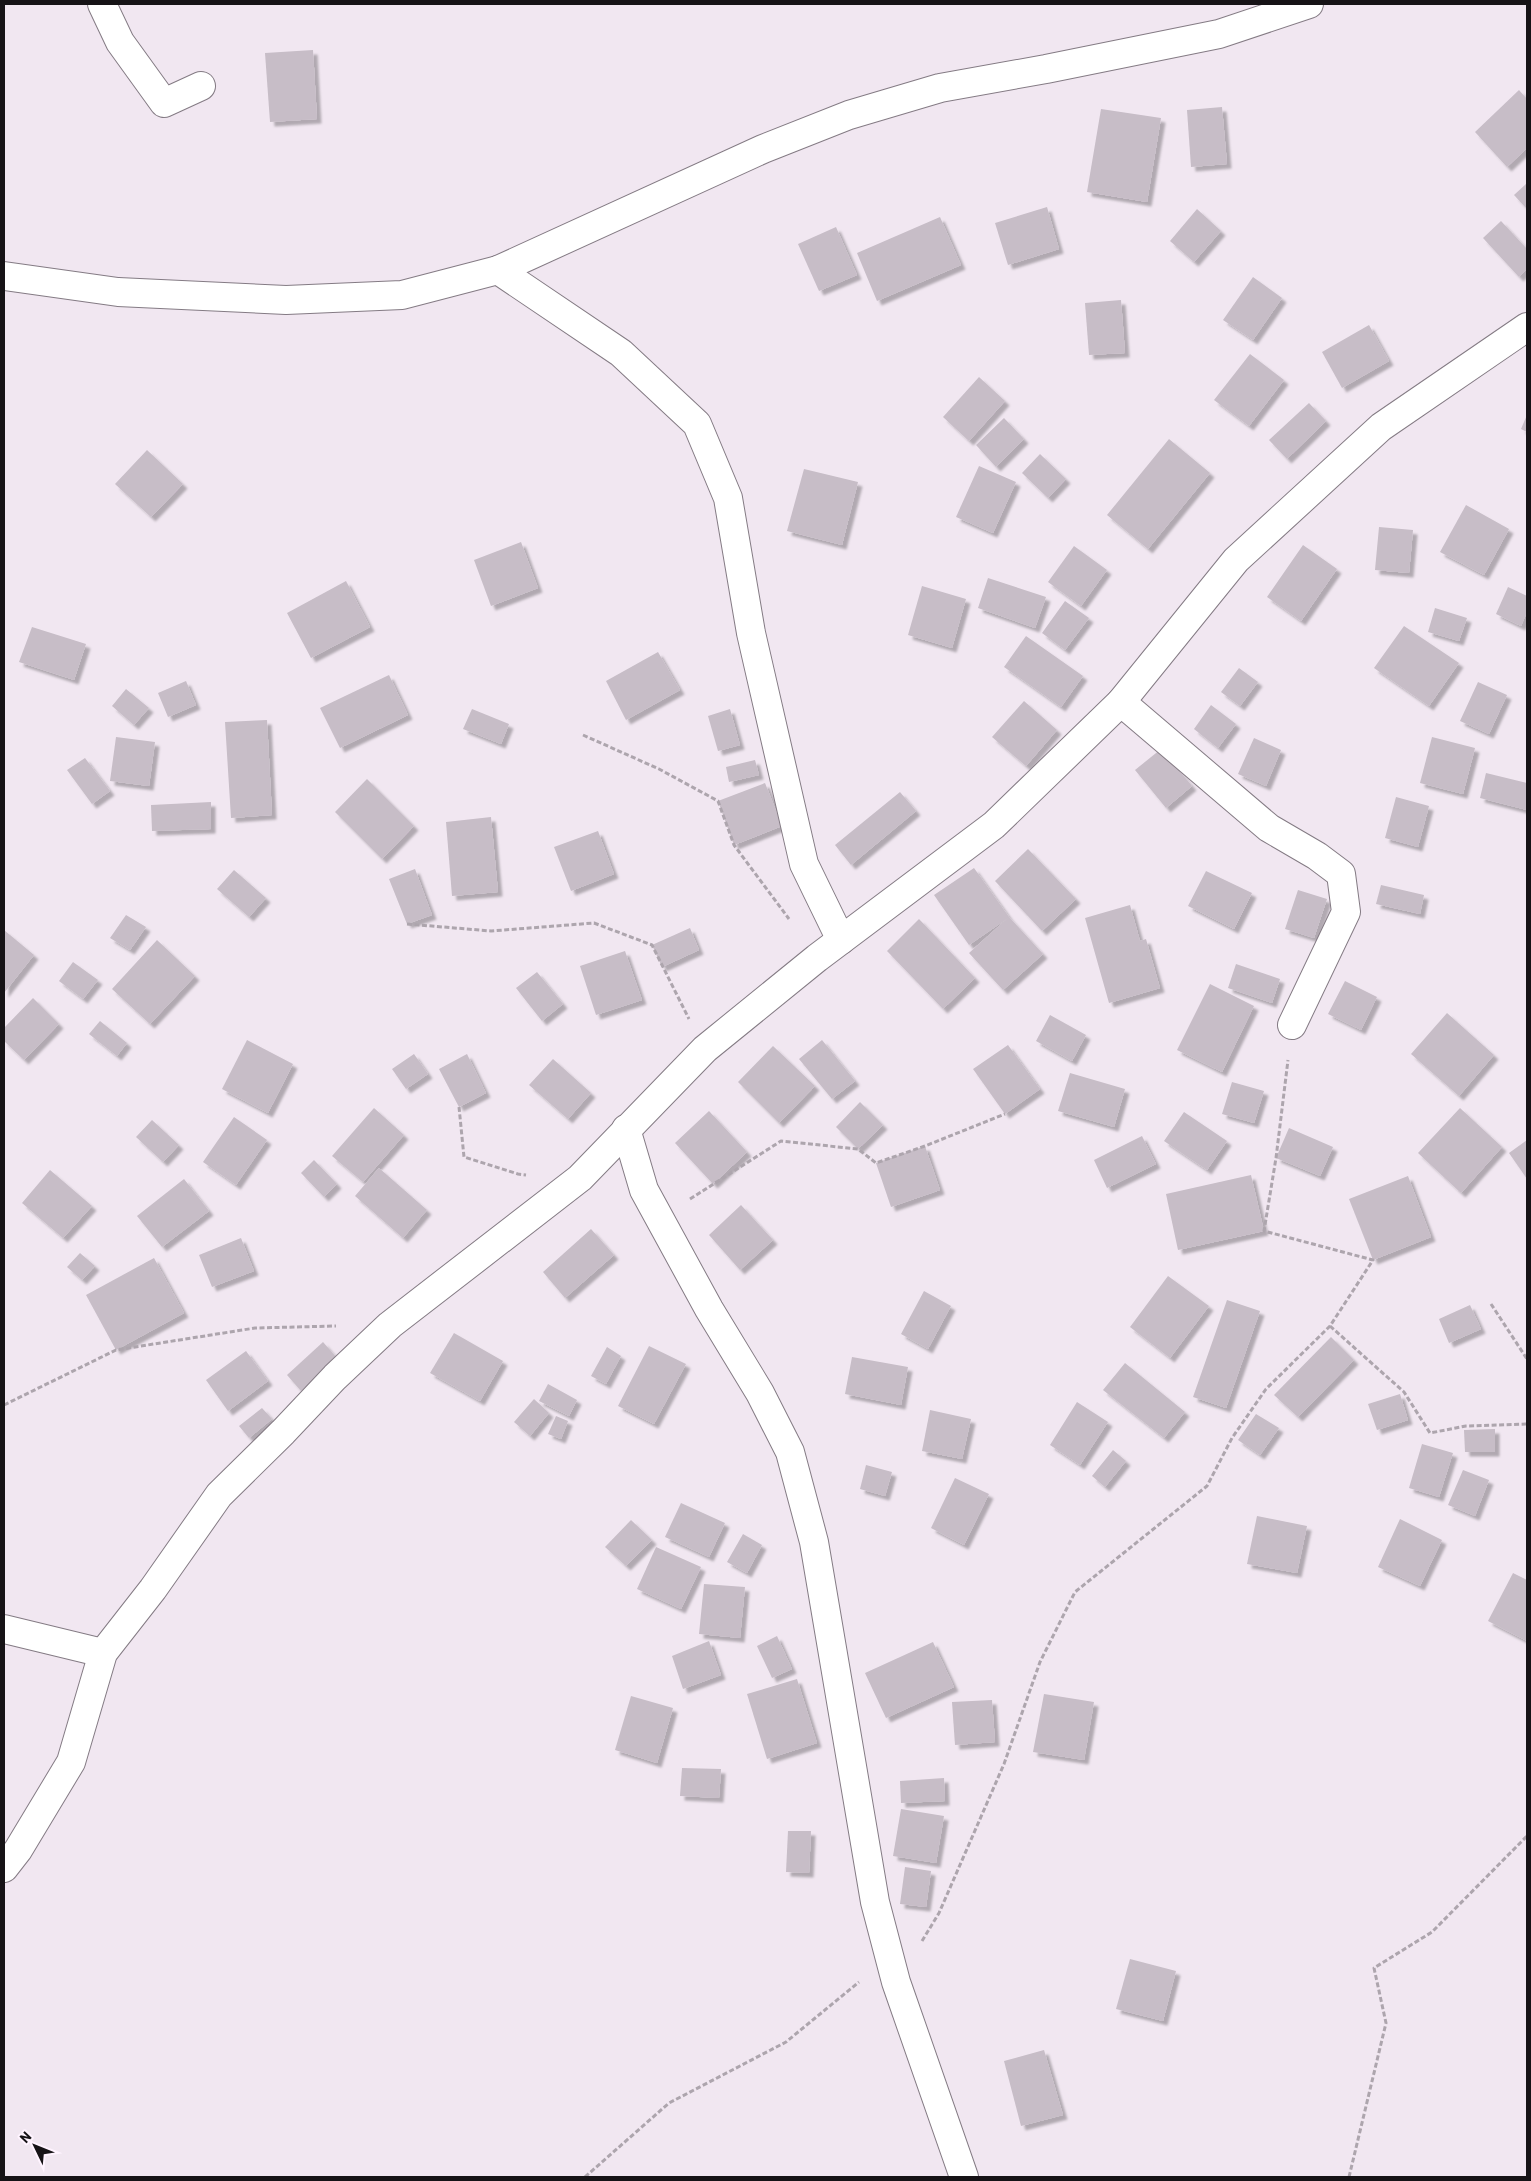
<svg xmlns="http://www.w3.org/2000/svg" width="1531" height="2181" font-family="Barlow,sans-serif">
<style>
.building{fill:#c7bdc7;filter:url(#shadow)}
.lines{fill:none;stroke-linecap:round;stroke-linejoin:round}
.minor-casing{stroke:#847b84;stroke-width:30}
.path{stroke:#ada5ad;stroke-width:3;stroke-dasharray:5 2.5;stroke-linecap:butt}
.minor{stroke:#fff;stroke-width:28}
</style>
<defs>
<filter id="shadow"><feDropShadow dx="4.5" dy="4.5" stdDeviation="1" flood-color="#0004"/></filter>
</defs>
<rect width="100%" height="100%" fill="#f1e7f1"/>
<g class="building">
<path d="M313,50L317,119L270,122L265,53Z"/>
<path d="M1519,90L1527,99V148L1507,167L1475,132Z"/>
<path d="M1222,107L1227,164L1191,167L1187,110Z"/>
<path d="M1101,109L1161,118L1147,202L1087,192Z"/>
<path d="M1527,183V209L1514,195Z"/>
<path d="M1047,207L1059,249L1008,265L995,223Z"/>
<path d="M1197,209L1221,231L1194,262L1170,241Z"/>
<path d="M940,217L961,265L877,301L857,253Z"/>
<path d="M1501,221L1527,249V269L1519,277L1483,238Z"/>
<path d="M836,227L857,275L819,291L798,244Z"/>
<path d="M1253,277L1282,298L1253,340L1223,320Z"/>
<path d="M1121,300L1125,353L1089,355L1085,303Z"/>
<path d="M1369,325L1389,361L1342,388L1322,352Z"/>
<path d="M1250,354L1284,380L1249,426L1214,400Z"/>
<path d="M979,377L1005,401L969,441L943,417Z"/>
<path d="M1309,403L1326,421L1287,459L1269,440Z"/>
<path d="M1527,415V432L1521,429Z"/>
<path d="M1004,418L1024,439L996,467L976,445Z"/>
<path d="M1169,439L1210,473L1148,549L1107,515Z"/>
<path d="M147,450L183,484L151,517L115,484Z"/>
<path d="M1040,454L1066,479L1048,498L1022,473Z"/>
<path d="M979,466L1016,482L993,533L956,517Z"/>
<path d="M804,469L858,482L842,545L787,531Z"/>
<path d="M1466,505L1509,529L1484,575L1440,552Z"/>
<path d="M1379,527L1413,530L1409,573L1375,570Z"/>
<path d="M521,542L538,588L491,606L474,560Z"/>
<path d="M1303,545L1337,569L1301,621L1267,597Z"/>
<path d="M1074,546L1107,570L1081,606L1048,582Z"/>
<path d="M988,578L1046,597L1035,628L978,608Z"/>
<path d="M346,581L370,627L311,658L287,613Z"/>
<path d="M922,586L966,599L952,648L908,635Z"/>
<path d="M1508,587L1527,596V612L1521,626L1496,614Z"/>
<path d="M1065,601L1089,618L1065,650L1042,633Z"/>
<path d="M1435,608L1467,618L1459,641L1428,632Z"/>
<path d="M1404,626L1459,663L1429,706L1374,668Z"/>
<path d="M32,627L86,644L74,680L19,662Z"/>
<path d="M1026,636L1083,676L1061,707L1004,667Z"/>
<path d="M658,652L680,690L626,720L606,681Z"/>
<path d="M1239,668L1258,682L1240,706L1221,692Z"/>
<path d="M389,675L408,715L340,748L320,708Z"/>
<path d="M186,681L196,705L168,717L158,693Z"/>
<path d="M1478,682L1507,695L1489,734L1460,721Z"/>
<path d="M126,689L149,708L134,725L112,706Z"/>
<path d="M1024,701L1057,730L1026,766L992,737Z"/>
<path d="M1211,705L1236,724L1218,748L1194,729Z"/>
<path d="M472,709L509,724L501,744L463,729Z"/>
<path d="M730,709L740,745L718,751L708,716Z"/>
<path d="M267,720L272,815L231,818L225,722Z"/>
<path d="M116,737L155,742L149,786L110,781Z"/>
<path d="M1432,737L1475,748L1463,794L1420,783Z"/>
<path d="M1254,738L1281,750L1266,786L1238,774Z"/>
<path d="M1161,749L1192,786L1166,808L1135,770Z"/>
<path d="M85,758L110,791L92,804L67,770Z"/>
<path d="M755,760L759,775L729,782L726,767Z"/>
<path d="M1486,773L1527,783V810L1480,798Z"/>
<path d="M367,779L414,826L382,859L335,812Z"/>
<path d="M765,783L782,826L734,845L718,801Z"/>
<path d="M900,792L916,811L851,865L835,845Z"/>
<path d="M1396,797L1429,806L1418,847L1385,838Z"/>
<path d="M211,802V829L152,831L151,805Z"/>
<path d="M491,817L498,892L452,896L446,822Z"/>
<path d="M598,831L614,874L571,891L554,847Z"/>
<path d="M1028,849L1076,899L1042,931L995,881Z"/>
<path d="M974,868L1009,917L1043,954L1003,990L969,953L1008,918L969,945L934,895Z"/>
<path d="M415,869L432,915L407,924L389,879Z"/>
<path d="M234,870L266,898L249,917L217,889Z"/>
<path d="M1206,871L1252,893L1234,929L1188,906Z"/>
<path d="M1381,885L1424,895L1420,914L1376,904Z"/>
<path d="M1298,890L1327,899L1314,938L1285,929Z"/>
<path d="M1130,905L1140,941L1146,939L1160,988L1109,1003L1085,918Z"/>
<path d="M126,915L146,927L130,950L110,938Z"/>
<path d="M919,919L975,978L943,1009L887,951Z"/>
<path d="M690,928L699,950L662,967L652,945Z"/>
<path d="M4,930L34,955L4,993Z"/>
<path d="M157,940L195,976L150,1024L112,989Z"/>
<path d="M625,951L642,1000L596,1015L580,966Z"/>
<path d="M73,962L98,980L83,999L59,981Z"/>
<path d="M1236,964L1280,979L1272,1003L1228,988Z"/>
<path d="M537,972L563,1004L542,1021L516,988Z"/>
<path d="M1345,981L1377,997L1361,1030L1328,1014Z"/>
<path d="M1210,984L1254,1006L1222,1072L1177,1050Z"/>
<path d="M33,998L59,1024L24,1060L4,1041V1028Z"/>
<path d="M1447,1013L1494,1055L1459,1096L1411,1054Z"/>
<path d="M1050,1015L1086,1035L1072,1061L1036,1041Z"/>
<path d="M100,1021L127,1043L117,1056L89,1034Z"/>
<path d="M247,1040L293,1064L268,1113L222,1089Z"/>
<path d="M822,1040L855,1081L832,1099L799,1059Z"/>
<path d="M1008,1045L1040,1089L1005,1114L973,1069Z"/>
<path d="M773,1046L815,1086L779,1123L738,1082Z"/>
<path d="M414,1054L428,1074L406,1089L392,1069Z"/>
<path d="M467,1054L486,1093L459,1107L439,1069Z"/>
<path d="M553,1059L591,1093L568,1119L529,1085Z"/>
<path d="M1070,1073L1125,1089L1114,1127L1058,1111Z"/>
<path d="M1232,1082L1264,1091L1254,1123L1222,1114Z"/>
<path d="M860,1102L883,1125L858,1149L836,1127Z"/>
<path d="M374,1108L404,1135L363,1182L332,1156Z"/>
<path d="M1460,1108L1502,1147L1461,1193L1418,1153Z"/>
<path d="M709,1111L747,1152L713,1184L675,1143Z"/>
<path d="M1184,1112L1227,1141L1207,1170L1164,1141Z"/>
<path d="M234,1117L267,1140L236,1185L203,1162Z"/>
<path d="M152,1120L179,1145L163,1162L136,1137Z"/>
<path d="M1289,1128L1333,1147L1320,1176L1276,1158Z"/>
<path d="M1142,1136L1156,1164L1107,1188L1094,1160Z"/>
<path d="M1527,1140V1179L1509,1153Z"/>
<path d="M925,1146L940,1190L891,1207L876,1163Z"/>
<path d="M314,1160L337,1184L324,1197L301,1173Z"/>
<path d="M379,1168L427,1210L403,1238L355,1196Z"/>
<path d="M50,1170L92,1206L63,1238L22,1203Z"/>
<path d="M1251,1175L1264,1231L1178,1250L1166,1194Z"/>
<path d="M1408,1176L1431,1237L1373,1260L1349,1199Z"/>
<path d="M184,1179L209,1211L162,1247L137,1216Z"/>
<path d="M741,1205L773,1240L740,1270L709,1235Z"/>
<path d="M591,1229L614,1255L565,1298L543,1272Z"/>
<path d="M241,1238L254,1271L212,1287L199,1255Z"/>
<path d="M80,1253L95,1266L82,1280L67,1267Z"/>
<path d="M154,1258L184,1313L116,1350L86,1295Z"/>
<path d="M1168,1276L1209,1306L1170,1358L1130,1327Z"/>
<path d="M924,1291L951,1306L928,1349L901,1334Z"/>
<path d="M1227,1300L1260,1311L1226,1408L1193,1397Z"/>
<path d="M1470,1305L1481,1329L1449,1343L1439,1319Z"/>
<path d="M454,1333L503,1361L480,1401L430,1373Z"/>
<path d="M1331,1337L1354,1360L1298,1417L1274,1395Z"/>
<path d="M323,1342L337,1358L301,1391L287,1375Z"/>
<path d="M649,1346L686,1364L654,1424L618,1406Z"/>
<path d="M607,1347L621,1356L606,1384L591,1376Z"/>
<path d="M246,1351L268,1381L228,1411L206,1380Z"/>
<path d="M852,1357L908,1367L901,1405L845,1394Z"/>
<path d="M1125,1363L1185,1412L1164,1438L1103,1390Z"/>
<path d="M548,1384L577,1400L569,1416L539,1401Z"/>
<path d="M1400,1394L1408,1420L1377,1430L1368,1404Z"/>
<path d="M534,1399L549,1413L530,1436L514,1422Z"/>
<path d="M1077,1402L1108,1422L1080,1465L1050,1445Z"/>
<path d="M262,1408L272,1419L249,1438L239,1426Z"/>
<path d="M930,1410L971,1419L962,1459L922,1451Z"/>
<path d="M1256,1414L1279,1428L1260,1455L1238,1440Z"/>
<path d="M556,1416L568,1421L561,1439L548,1434Z"/>
<path d="M1495,1429V1452H1465L1464,1430Z"/>
<path d="M1422,1444L1453,1453L1439,1497L1409,1488Z"/>
<path d="M1113,1450L1126,1461L1105,1487L1092,1476Z"/>
<path d="M866,1465L892,1472L885,1496L860,1489Z"/>
<path d="M1463,1470L1489,1480L1475,1516L1448,1505Z"/>
<path d="M955,1478L989,1494L964,1545L931,1528Z"/>
<path d="M681,1503L725,1523L709,1557L665,1537Z"/>
<path d="M1257,1516L1307,1526L1297,1573L1247,1564Z"/>
<path d="M1400,1519L1442,1540L1420,1586L1378,1567Z"/>
<path d="M631,1520L652,1540L626,1566L605,1547Z"/>
<path d="M743,1534L762,1545L747,1573L727,1562Z"/>
<path d="M656,1547L701,1567L681,1609L637,1589Z"/>
<path d="M1513,1573L1527,1580V1641L1488,1621Z"/>
<path d="M704,1584L745,1587L740,1638L699,1634Z"/>
<path d="M777,1636L792,1669L772,1678L757,1646Z"/>
<path d="M709,1641L721,1675L683,1689L672,1656Z"/>
<path d="M933,1642L954,1687L886,1718L865,1673Z"/>
<path d="M797,1679L817,1743L767,1759L747,1694Z"/>
<path d="M1044,1694L1094,1702L1084,1760L1033,1752Z"/>
<path d="M631,1696L673,1708L657,1763L615,1750Z"/>
<path d="M992,1700L995,1742L955,1745L952,1702Z"/>
<path d="M682,1768L721,1769L719,1798L680,1796Z"/>
<path d="M944,1778L945,1801L901,1803L900,1781Z"/>
<path d="M901,1809L944,1816L936,1863L893,1856Z"/>
<path d="M788,1831H811L809,1873L786,1872Z"/>
<path d="M905,1867L931,1871L926,1907L900,1904Z"/>
<path d="M1130,1959L1176,1971L1163,2021L1116,2009Z"/>
<path d="M1044,2050L1063,2115L1021,2126L1004,2061Z"/>
</g>
<g class="lines">
<defs>
<g id="minor">
<path d="M102,4L120,42L164,103L201,86"/>
<path d="M498,270L621,353L697,424L728,498L751,633L804,864L841,940"/>
<path d="M4,276L118,292L286,300L402,295L498,270L763,149L849,115L940,88L1046,69L1219,34L1309,4"/>
<path d="M1121,702L1269,828L1317,856L1341,874L1346,912L1292,1025"/>
<path d="M626,1129L644,1190L709,1309L760,1393L790,1452L814,1542L875,1902L896,1982L964,2177"/>
<path d="M4,1629L103,1653"/>
<path d="M4,1868L18,1850L71,1762L103,1653L153,1589L219,1495L283,1432L335,1377L390,1325L580,1178L705,1049L817,958L994,825L1121,702L1236,560L1381,427L1527,327"/>
</g>
</defs>
<use href="#minor" class="minor-casing"/>
<g class="path">
<path d="M583,735L659,769L718,801L734,845L789,919"/>
<path d="M407,924L491,931L594,923L652,945L689,1019"/>
<path d="M459,1107L464,1157L518,1174L526,1175"/>
<path d="M690,1199L781,1141L858,1149L876,1163L925,1146L1005,1114"/>
<path d="M1491,1304L1527,1359"/>
<path d="M1330,1326L1404,1392L1430,1433L1466,1426L1527,1424"/>
<path d="M4,1405L116,1350L255,1328L336,1326"/>
<path d="M922,1941L939,1913L1004,1764L1040,1662L1075,1592L1207,1486L1232,1438L1266,1389L1330,1326L1373,1260L1264,1231L1276,1158L1288,1060"/>
<path d="M585,2177L669,2103L786,2042L859,1982"/>
<path d="M1349,2177L1386,2023L1374,1968L1432,1932L1527,1836"/>
</g>
<use href="#minor" class="minor"/>
</g>
<rect width="1531" height="2181" fill="none" stroke="#161316" stroke-width="10"/>
<g transform="translate(35 2146) rotate(313)" stroke="#fff4ff" stroke-width="4" paint-order="stroke">
<path d="M0-4L9 19L0 12L-9 19Z" fill="#161316"/>
<text y="-8" font-size="14" font-weight="bold" text-anchor="middle" fill="#161316">N</text>
</g>
</svg>
